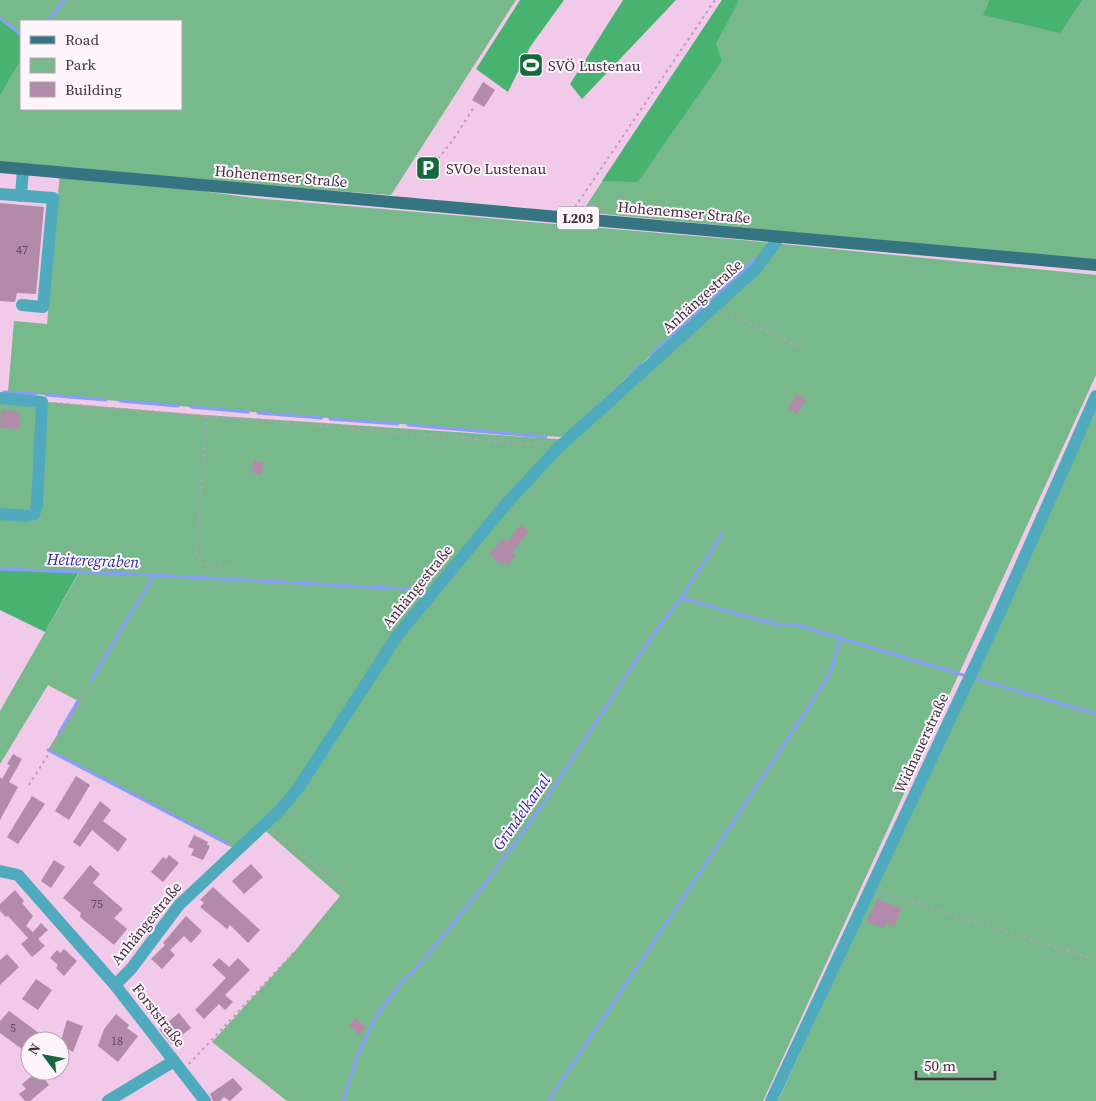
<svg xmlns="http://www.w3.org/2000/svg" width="1096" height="1101" font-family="'Source Serif 4',serif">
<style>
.green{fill:#77b98b}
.forest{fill:#48b371}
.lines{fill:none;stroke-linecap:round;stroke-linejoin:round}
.stream{stroke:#889cfb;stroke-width:3}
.building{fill:#b18ba9}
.path{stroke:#bb9ab5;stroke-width:2;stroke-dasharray:2.5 4;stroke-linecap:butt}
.minor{stroke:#50aabd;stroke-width:12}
.major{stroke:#357481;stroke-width:12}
.labels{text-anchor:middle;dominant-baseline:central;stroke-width:4;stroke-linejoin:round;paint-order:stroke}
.number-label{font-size:12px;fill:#5c4758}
.shield{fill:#fef5fc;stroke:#796b76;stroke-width:1}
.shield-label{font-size:14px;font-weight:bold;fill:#40303d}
.poi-label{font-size:15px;fill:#40303d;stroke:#fef5fc;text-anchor:start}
.street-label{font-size:15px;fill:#40303d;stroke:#fef5fc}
.water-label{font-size:16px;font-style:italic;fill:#2b2e99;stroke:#fef5fc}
</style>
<rect width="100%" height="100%" fill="#f1c9e9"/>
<g class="green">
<path d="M0,0H516L391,195L0,166V96L21,60V109H181V21H21V35L0,18Z"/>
<path d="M722,0H1096V261L582,212Z"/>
<path d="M60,172L254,198L753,241L1096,275V375L763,1101H287L212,1042L294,952L340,896L260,826L233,848L48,750L78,701L48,685L0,764V711L79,573L0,569V398L191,414L571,440L690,330L686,323L563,436L559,437L8,392L14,321L47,324Z"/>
<path d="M1096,411V1101H778Z"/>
</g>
<g class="forest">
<path d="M520,0H564L530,47L508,92L476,69Z"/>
<path d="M623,0H676L582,99L570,84Z"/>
<path d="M722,0H739L716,44L722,61L638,182L602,181Z"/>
<path d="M990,0H1082L1060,33L983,15Z"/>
<path d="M0,18L21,35V60L0,96Z"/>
<path d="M0,569L79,572L45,632L0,610Z"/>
</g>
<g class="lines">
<g class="stream">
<path d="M0,18L21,35"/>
<path d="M48,21L64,0"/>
<path d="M651,355L758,257"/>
<path d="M629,376L641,364"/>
<path d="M4,392L36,394"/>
<path d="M46,395L106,400"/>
<path d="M120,401L178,406"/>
<path d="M191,407L248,412"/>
<path d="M258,413L322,418"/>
<path d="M330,419L398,424"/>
<path d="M408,425L546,437"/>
<path d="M0,569L154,575L91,680"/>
<path d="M154,575L425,590"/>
<path d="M681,598L775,624L797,625L963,675"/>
<path d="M974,678L1096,714"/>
<path d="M59,733L78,701"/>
<path d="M48,750L228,844"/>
<path d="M343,1101L357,1056L376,1016L400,984L420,964L482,888L537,813L652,636L681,598L722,534"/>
<path d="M548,1101L728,830L830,674L840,638"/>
</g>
</g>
<g class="building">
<path d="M483,82L495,90L484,107L472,100Z"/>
<path d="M0,203L44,207L36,294L17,293L15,302L0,301Z"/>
<path d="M797,394L806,399L797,414L788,409Z"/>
<path d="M1,410L20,412L19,429L0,428Z"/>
<path d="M254,460L264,463L261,475L251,472Z"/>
<path d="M521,524L529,531L512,552L516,555L508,565L504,562L502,565L489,554L503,538L507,542Z"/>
<path d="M13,754L22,759L9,782L18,787L0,820V777L2,779L10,765L7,764Z"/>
<path d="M76,776L90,785L69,820L55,811Z"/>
<path d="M32,796L45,804L18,844L7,837Z"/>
<path d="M100,801L111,810L103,821L127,839L118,852L92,830L80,847L73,842Z"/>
<path d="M194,835L208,842L207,845L210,846L203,860L191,855L194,849L188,847Z"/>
<path d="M169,855L179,863L163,882L151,872L163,857L166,859Z"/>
<path d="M54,860L65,867L51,888L41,881Z"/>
<path d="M251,864L263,877L244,894L232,881Z"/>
<path d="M90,865L100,874L93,883L123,909L114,918L127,929L114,945L80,917L81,913L63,898Z"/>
<path d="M213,887L260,930L248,943L230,925L227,929L200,907L204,903L200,900Z"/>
<path d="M15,890L24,901L22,903L33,916L26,926L33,932L41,923L48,930L38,939L45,946L32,957L21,944L28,938L8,916L6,917L0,911V904Z"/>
<path d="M877,899L901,908L895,926L886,923L884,928L866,922Z"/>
<path d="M186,916L202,931L191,943L184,936L170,950L175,955L162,969L151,959L165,945L163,943Z"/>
<path d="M64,949L77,961L64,976L56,968L58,965L50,958L57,950L60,953Z"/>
<path d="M7,954L19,967L0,985V960Z"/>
<path d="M219,958L229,967L238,958L250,970L225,995L233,1002L225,1010L219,1004L204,1019L195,1010L226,978L212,965Z"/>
<path d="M36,979L52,990L38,1010L22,999Z"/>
<path d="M9,1011L43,1036L39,1041H30V1055L0,1033V1021Z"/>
<path d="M179,1013L191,1028L171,1044L159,1029Z"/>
<path d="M116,1014L129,1025L127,1028L138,1036L118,1062L98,1046L104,1029Z"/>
<path d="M355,1018L366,1027L360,1035L349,1026Z"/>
<path d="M67,1020L83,1026L73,1052L60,1044Z"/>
<path d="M38,1071L49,1085L30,1101H25L19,1094L26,1089L22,1084Z"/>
<path d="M233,1078L243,1089L230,1101L224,1097L220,1101H213L210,1094Z"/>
</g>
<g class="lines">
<g class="path">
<path d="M434,164L453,140L474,107"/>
<path d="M575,207L715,0"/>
<path d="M725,312L808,350"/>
<path d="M54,403L545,445"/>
<path d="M207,415L196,554L202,565L230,567"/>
<path d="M29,785L89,690"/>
<path d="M273,832L326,873L346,885"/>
<path d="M881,892L1096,960"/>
<path d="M189,1064L294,952"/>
</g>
<g class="minor">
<path d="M0,194L53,198L43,307L22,305"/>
<path d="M21,196L23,169"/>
<path d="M0,398L42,402L37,505L34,514L27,516L0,514"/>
<path d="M0,871L18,875L115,985L205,1101"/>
<path d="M115,985L131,969L179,905L279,811L299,787L397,636L506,504L558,448L757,268L779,237"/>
<path d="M108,1101L174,1061"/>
<path d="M771,1101L995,623L1096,396"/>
</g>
<path class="major" d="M0,167L1096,265"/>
</g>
<defs>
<symbol id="stadium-square" viewBox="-11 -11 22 22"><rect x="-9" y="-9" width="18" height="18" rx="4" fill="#15693a" stroke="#fef5fc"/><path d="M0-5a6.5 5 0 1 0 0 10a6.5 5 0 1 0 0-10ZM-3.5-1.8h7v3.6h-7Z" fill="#fff"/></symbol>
<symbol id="parking-square" viewBox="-11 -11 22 22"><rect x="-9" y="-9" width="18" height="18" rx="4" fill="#15693a" stroke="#fef5fc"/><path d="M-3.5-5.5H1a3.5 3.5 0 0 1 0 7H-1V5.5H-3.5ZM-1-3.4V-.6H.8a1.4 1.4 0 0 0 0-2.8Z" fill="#fff"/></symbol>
</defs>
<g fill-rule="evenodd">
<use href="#stadium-square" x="517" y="51" width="28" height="28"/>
<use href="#parking-square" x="414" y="154" width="28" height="28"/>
</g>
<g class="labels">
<g class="number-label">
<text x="22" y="250">47</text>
<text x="97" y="904">75</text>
<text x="13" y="1028">5</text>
<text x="117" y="1041">18</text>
</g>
<rect class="shield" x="557" y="206.5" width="42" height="23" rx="4"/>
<g class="shield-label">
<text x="578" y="218">L203</text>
</g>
<g class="poi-label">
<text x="548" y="65">SVÖ Lustenau</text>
<text x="446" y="168">SVOe Lustenau</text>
</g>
<g class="street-label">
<text transform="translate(281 176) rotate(5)">Hohenemser Straße</text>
<text transform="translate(684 212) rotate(5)">Hohenemser Straße</text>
<text transform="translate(702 296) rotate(-42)">Anhängestraße</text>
<text transform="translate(417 586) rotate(-51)">Anhängestraße</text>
<text transform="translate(921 743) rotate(-65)">Widnauerstraße</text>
<text transform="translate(146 923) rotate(-51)">Anhängestraße</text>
<text transform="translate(159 1015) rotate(52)">Forststraße</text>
</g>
<g class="water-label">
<text transform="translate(93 560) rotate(2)">Heiteregraben</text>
<text transform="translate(521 812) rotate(-55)">Grindelkanal</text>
</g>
</g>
<rect x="20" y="20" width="162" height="90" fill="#fef5fc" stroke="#b2a6b0"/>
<rect x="30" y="36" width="25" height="8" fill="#357481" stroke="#b2a6b0"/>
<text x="65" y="45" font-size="15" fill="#40303d">Road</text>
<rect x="30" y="58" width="25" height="15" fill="#77b98b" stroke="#b2a6b0"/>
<text x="65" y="70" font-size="15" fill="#40303d">Park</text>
<rect x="30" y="82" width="25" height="15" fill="#b18ba9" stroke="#b2a6b0"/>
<text x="65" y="95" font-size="15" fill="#40303d">Building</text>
<g transform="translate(45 1056) rotate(302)"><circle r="24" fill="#fef5fc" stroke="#b2a6b0"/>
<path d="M0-4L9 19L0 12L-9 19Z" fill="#15693a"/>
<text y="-8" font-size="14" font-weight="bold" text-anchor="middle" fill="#40303d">N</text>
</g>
<path d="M916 1071v8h79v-8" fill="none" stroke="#40303d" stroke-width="2.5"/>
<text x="924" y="1071" font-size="15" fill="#40303d" stroke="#fef5fc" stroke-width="4" paint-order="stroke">50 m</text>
</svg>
